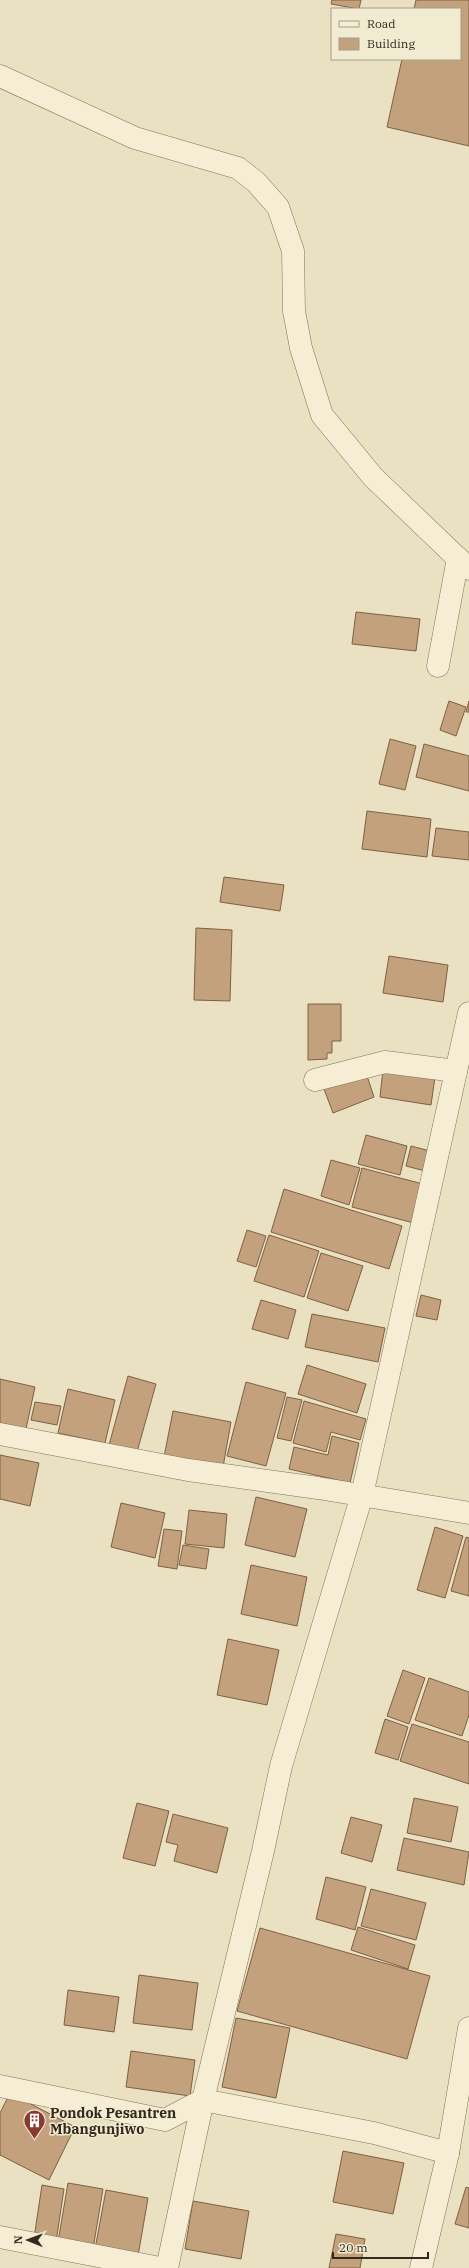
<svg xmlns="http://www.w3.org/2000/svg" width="469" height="2268" font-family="'IBM Plex Serif',serif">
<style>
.building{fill:#c3a17c;stroke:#7e6043}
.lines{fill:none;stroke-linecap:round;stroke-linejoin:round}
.minor-casing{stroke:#81735b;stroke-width:23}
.minor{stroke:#f5eed4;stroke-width:22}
.labels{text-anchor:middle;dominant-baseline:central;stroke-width:3;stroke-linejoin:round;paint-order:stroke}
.poi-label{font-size:14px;font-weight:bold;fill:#322a1e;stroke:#f1ebd1;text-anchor:start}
</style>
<rect width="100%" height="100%" fill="#e9e1c2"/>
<g class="building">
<path d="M332,0H361L359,9L331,4Z"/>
<path d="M416,0H469V146L387,127L402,59H460V9H414Z"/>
<path d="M356,612L420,619L416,651L352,644Z"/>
<path d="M449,701L466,707L456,736L440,730Z"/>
<path d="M469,701V712H466Z"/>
<path d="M390,739L416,746L405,790L379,784Z"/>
<path d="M424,744L469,756V791L416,777Z"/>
<path d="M367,811L431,819L427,857L362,849Z"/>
<path d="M436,828L469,832V860L432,856Z"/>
<path d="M224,877L284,885L280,911L220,902Z"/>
<path d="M196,928L232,930L230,1001L194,1000Z"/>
<path d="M389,956L448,965L443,1002L383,993Z"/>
<path d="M308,1004H341V1041H332V1053H327V1059L308,1060Z"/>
<path d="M383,1069L435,1077L431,1105L380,1097Z"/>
<path d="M366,1073L374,1097L333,1113L324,1089Z"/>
<path d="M366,1135L407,1146L400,1175L358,1164Z"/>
<path d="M411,1146L434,1152L429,1172L406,1166Z"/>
<path d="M331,1160L360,1168L349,1205L321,1196Z"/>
<path d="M362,1168L423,1184L414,1223L352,1207Z"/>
<path d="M284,1189L402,1226L389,1269L271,1232Z"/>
<path d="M247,1230L266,1236L256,1267L237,1261Z"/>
<path d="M269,1235L319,1251L304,1297L254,1281Z"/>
<path d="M321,1253L363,1266L348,1311L307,1298Z"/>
<path d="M421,1295L441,1300L437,1320L416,1316Z"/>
<path d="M261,1300L296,1310L288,1339L252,1329Z"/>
<path d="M312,1314L385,1328L378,1362L305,1347Z"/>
<path d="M307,1365L366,1384L357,1413L298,1394Z"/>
<path d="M128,1376L156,1384L137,1452L109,1445Z"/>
<path d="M0,1379L35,1387L26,1429L0,1423Z"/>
<path d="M246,1382L286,1393L266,1466L227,1456Z"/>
<path d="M68,1389L115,1400L105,1443L58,1433Z"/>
<path d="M287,1397L302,1400L291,1441L277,1438Z"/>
<path d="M304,1401L366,1419L360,1440L331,1432L326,1452L293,1443Z"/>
<path d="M35,1402L61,1406L57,1425L31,1420Z"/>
<path d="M173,1411L231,1422L223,1467L164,1457Z"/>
<path d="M332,1436L359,1443L350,1483L289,1469L294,1447L328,1455Z"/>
<path d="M0,1455L39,1463L30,1506L0,1499Z"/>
<path d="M256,1497L307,1509L295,1557L245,1545Z"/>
<path d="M121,1503L165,1513L155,1558L111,1547Z"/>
<path d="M189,1510L227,1514L224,1548L185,1544Z"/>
<path d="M435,1527L463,1536L445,1598L417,1590Z"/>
<path d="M164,1529L182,1531L177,1569L158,1566Z"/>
<path d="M466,1537L469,1538V1596L451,1591Z"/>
<path d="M183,1545L209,1549L206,1569L179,1565Z"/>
<path d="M251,1565L307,1577L297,1626L241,1614Z"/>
<path d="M228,1639L279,1650L267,1705L217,1695Z"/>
<path d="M403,1670L425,1678L409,1724L387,1716Z"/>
<path d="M429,1678L469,1692V1715L462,1736L415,1720Z"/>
<path d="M385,1719L408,1727L398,1760L375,1753Z"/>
<path d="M412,1724L469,1742V1784L400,1761Z"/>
<path d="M414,1798L458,1807L451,1842L407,1833Z"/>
<path d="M137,1803L169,1811L155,1866L123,1858Z"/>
<path d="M173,1814L228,1828L217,1873L174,1861L178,1845L166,1842Z"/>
<path d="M351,1817L382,1825L372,1862L341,1853Z"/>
<path d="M404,1838L469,1852L464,1885L397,1870Z"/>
<path d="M326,1877L366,1887L355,1930L316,1919Z"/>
<path d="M371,1889L426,1903L416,1940L361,1926Z"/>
<path d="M358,1927L415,1945L408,1969L351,1950Z"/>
<path d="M260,1928L430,1976L407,2059L237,2011Z"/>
<path d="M139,1975L198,1983L192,2030L133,2023Z"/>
<path d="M68,1990L119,1997L114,2032L64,2025Z"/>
<path d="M236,2018L290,2028L276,2098L222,2087Z"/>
<path d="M131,2051L195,2060L190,2096L126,2087Z"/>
<path d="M10,2093L75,2127L49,2180L0,2155V2113Z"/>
<path d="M343,2151L404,2163L393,2214L333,2202Z"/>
<path d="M68,2183L103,2189L93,2249L58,2242Z"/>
<path d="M42,2185L64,2189L56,2242L34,2238Z"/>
<path d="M466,2187L469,2188V2228L455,2224Z"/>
<path d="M106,2190L148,2198L138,2256L95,2249Z"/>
<path d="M193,2201L249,2211L241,2259L185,2249Z"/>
<path d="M336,2234L365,2239L360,2268H329Z"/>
</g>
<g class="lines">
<defs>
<g id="minor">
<path d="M0,76L135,138L238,168L256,182L278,207L293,251L294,311L301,348L322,415L373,477L469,569"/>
<path d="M438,666L458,558"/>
<path d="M315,1080L385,1062L456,1071"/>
<path d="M0,1434L188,1470L318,1488L469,1513"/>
<path d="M0,2086L165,2120L203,2100L374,2133L448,2153"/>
<path d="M0,2237L160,2268"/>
<path d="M167,2268L203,2100L263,1851L281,1766L362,1495L469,1013"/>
<path d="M421,2268L448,2153L469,2028"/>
</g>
</defs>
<use href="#minor" class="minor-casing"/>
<use href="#minor" class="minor"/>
</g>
<defs>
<symbol id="building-pin" viewBox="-11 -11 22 30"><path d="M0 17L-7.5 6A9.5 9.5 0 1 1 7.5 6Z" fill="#8a3931" stroke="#f1ebd1"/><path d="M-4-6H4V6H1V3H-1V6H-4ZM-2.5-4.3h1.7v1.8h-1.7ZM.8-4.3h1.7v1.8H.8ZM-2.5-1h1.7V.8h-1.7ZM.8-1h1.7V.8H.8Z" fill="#fff"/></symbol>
</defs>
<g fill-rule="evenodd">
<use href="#building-pin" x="22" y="2108" width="25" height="34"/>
</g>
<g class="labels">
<g class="poi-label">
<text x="50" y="2113">Pondok Pesantren<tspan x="50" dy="16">Mbangunjiwo</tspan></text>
</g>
</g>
<rect x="331" y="8" width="130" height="52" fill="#f1ebd1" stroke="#a59e89"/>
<rect x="339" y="21" width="20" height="6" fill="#f5eed4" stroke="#a59e89"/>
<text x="367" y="28" font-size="12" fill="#322a1e">Road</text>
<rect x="339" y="38" width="20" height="12" fill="#c3a17c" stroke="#a59e89"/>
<text x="367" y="48" font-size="12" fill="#322a1e">Building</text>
<g transform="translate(28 2240) rotate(271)" stroke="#f1ebd1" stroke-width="3" paint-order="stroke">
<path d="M0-3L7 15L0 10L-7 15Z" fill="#322a1e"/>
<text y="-6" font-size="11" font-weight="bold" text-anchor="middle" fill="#322a1e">N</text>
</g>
<path d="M333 2252v6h95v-6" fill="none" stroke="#322a1e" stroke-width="2"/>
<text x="339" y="2252" font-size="12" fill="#322a1e" stroke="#f1ebd1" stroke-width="3" paint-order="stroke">20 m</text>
</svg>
